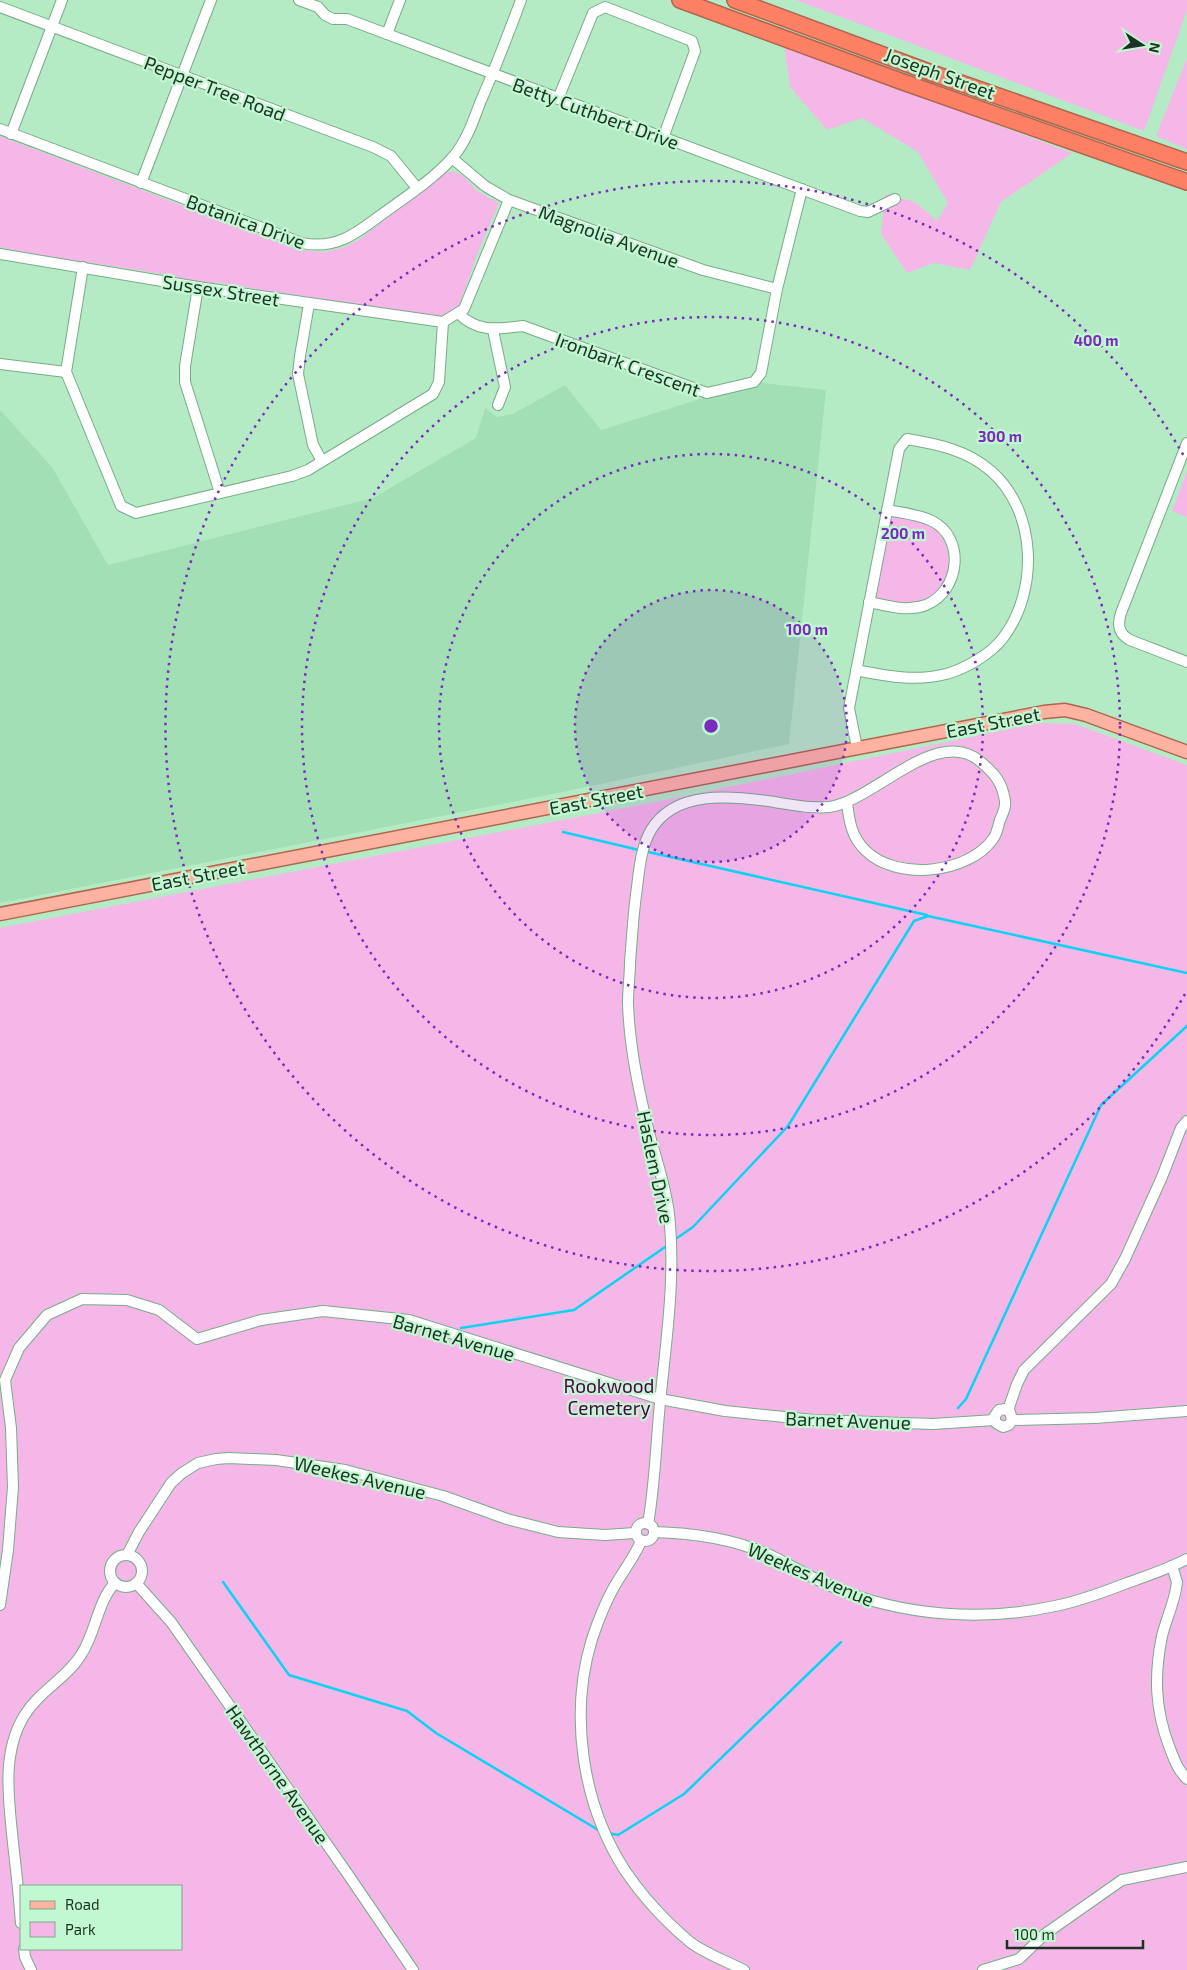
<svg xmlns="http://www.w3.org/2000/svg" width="1187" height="1970" font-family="'Exo 2',sans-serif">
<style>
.built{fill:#a2dfb5}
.green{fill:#f5b7e8;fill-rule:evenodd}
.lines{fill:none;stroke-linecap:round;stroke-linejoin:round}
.stream{stroke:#0bd4f3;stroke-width:2.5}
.minor-casing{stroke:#78ac88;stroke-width:12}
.major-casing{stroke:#af654e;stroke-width:15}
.highway-casing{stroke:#af654e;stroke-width:18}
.minor{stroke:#fff;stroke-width:10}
.major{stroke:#feb3a2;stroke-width:12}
.highway{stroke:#fe8064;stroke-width:15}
.ring{fill:none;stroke:#7b2cbf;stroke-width:2.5;stroke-dasharray:2.5 5}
.labels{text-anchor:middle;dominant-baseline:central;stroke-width:4.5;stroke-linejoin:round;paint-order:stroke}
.street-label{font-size:19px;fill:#1d3224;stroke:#c2f8d1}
.park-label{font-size:19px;fill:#500047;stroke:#c2f8d1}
.centre{fill:#7b2cbf;stroke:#c2f8d1;stroke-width:2.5}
.ring-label{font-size:15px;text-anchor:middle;font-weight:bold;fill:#7b2cbf;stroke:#c2f8d1;stroke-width:4.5;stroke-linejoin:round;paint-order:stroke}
</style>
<rect width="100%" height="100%" fill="#b5ebc4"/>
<path class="built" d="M754,382L826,390L789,744L563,792L0,903V410L52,467L108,565L373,498L476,438L485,408L497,417L513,414L565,385L601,430Z"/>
<g class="green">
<path d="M796,0H1187V10L1144,131Z"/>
<path d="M784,45L1072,153L1001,202L970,270L934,263L907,273L881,234L885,194L915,202L937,221L948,203L918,152L862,118L827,130L790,87Z"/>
<path d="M1187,58V149L1156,136Z"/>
<path d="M0,136L299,250L324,252L343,248L360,239L447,172C463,168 469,186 481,193C487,197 493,199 499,203L478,252L459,306L441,316H428L278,292L272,294L261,292L258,289L218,282L213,284L179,279L176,276L80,261L75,263L0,247Z"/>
<path d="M1187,471V517L1172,511Z"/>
<path d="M892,516C903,518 915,519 926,523C954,535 956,581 932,598C917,609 891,602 875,599Z"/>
<path d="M1040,723L1075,724L1187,765V1970H0V928L656,802ZM21,1886H181V1949H21Z"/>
</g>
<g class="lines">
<g class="stream">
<path d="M563,832L639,850"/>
<path d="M644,851L927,915"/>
<path d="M674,1240L693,1227L788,1126L914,921L928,916L1187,973"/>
<path d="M461,1328L574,1310L668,1245"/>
<path d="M958,1408L966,1399L1101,1105L1187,1026"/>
<path d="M223,1582L289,1675L407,1711L436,1733L600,1831"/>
<path d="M608,1833L618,1835L684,1794L841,1642"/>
</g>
<defs>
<g id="minor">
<path d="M299,0L318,7L325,15L333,19H347L860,211L868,212L895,199"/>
<path d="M0,7L373,147L391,156L417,188"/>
<path d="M387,34L400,0"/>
<path d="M558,99L593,13L605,7L692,41L695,51L663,138"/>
<path d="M0,129L302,243C335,250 356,234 381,215C404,198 434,179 453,157C466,142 473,122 480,103C495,69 508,35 521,0"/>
<path d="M11,134L62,0"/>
<path d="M452,158L485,186L509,200L703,270L777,289"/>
<path d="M141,183L211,0"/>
<path d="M0,254L198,287L443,322"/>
<path d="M83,267L66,372L121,506L136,513L292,476L308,470L433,394L439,382L443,322"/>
<path d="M198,287L185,366V382L220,493"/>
<path d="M309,304L300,356L298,374L313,445L322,461"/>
<path d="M458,313C478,333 497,329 523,326L707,393L754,382L761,373L777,289L802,189"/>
<path d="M443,322L464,309L509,200"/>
<path d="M493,330L505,387L498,405"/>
<path d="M0,364L66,372"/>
<path d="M1187,443L1121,613C1117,625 1119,634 1130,640L1187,662"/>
<path d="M869,602C888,606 907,612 926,605C960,591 966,538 932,521C918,514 902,513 887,510"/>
<path d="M856,670C886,676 915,682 946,674C965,669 991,654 1003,638C1039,591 1037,511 991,471C967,450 937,444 907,439L899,449L849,708L857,748"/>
<path d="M1008,1410L1017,1384L1024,1370L1111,1284L1125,1259L1162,1177L1181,1128L1187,1121"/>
<path d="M1012,1420L1010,1412L1005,1409L999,1410L994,1417L996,1423L1003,1427L1009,1425L1012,1420L1095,1418L1187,1411"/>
<circle cx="645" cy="1532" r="9"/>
<path d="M648,1524C655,1484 656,1443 660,1403C666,1340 676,1278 669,1214C665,1180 652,1149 645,1116C637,1082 629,1038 628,1003C628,989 630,975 630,962C632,939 633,917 636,895C639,873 640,849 651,830C675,790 730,796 768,801C788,804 809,809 829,807C874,801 937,724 981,762C995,774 1002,782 1005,801C1006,807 1003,813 1000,820C998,826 997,834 993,839C968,874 897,881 866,851C851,837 849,820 847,802"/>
<path d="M654,1532C695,1533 735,1539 772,1556C792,1566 812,1578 833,1587C902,1616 982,1622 1055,1606C1080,1601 1104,1592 1127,1583C1147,1576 1168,1569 1187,1559"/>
<path d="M641,1541C634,1558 623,1571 614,1587C605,1603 598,1621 592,1639C569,1714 582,1803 624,1869C642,1896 665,1921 690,1942C704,1953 728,1962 744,1970"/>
<path d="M127,1555L139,1532L171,1483L182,1473L198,1463L216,1459L229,1458L276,1460L345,1470L443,1496L507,1519L558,1532L605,1535L635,1533"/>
<circle cx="126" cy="1571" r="16"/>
<path d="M1172,1566L1177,1582L1176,1589C1173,1605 1166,1620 1162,1636C1154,1675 1155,1709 1169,1746C1174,1759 1177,1769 1187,1779"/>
<path d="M136,1583L171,1622L347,1873L413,1970"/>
<path d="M0,1605L8,1550L13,1487L11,1428L5,1380L19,1348L47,1315L82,1299L127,1300L159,1310L197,1339L261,1320L323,1311L409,1320L660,1399L725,1411L814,1420L933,1424L995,1420"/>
<path d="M21,1923C19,1896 16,1869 13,1843C9,1801 1,1754 24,1716C39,1691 66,1679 81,1655C96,1633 97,1602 115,1583"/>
<path d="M24,1949L25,1957L31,1970"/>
<path d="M983,1970L1019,1959L1045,1934L1122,1880L1187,1867"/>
</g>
<path id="major" d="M0,914L1044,712L1065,710L1086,715L1187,752"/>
<g id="highway">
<path d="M680,0L903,82L1187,182"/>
<path d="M735,0L929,72L1187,162"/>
</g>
</defs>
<use href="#minor" class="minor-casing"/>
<use href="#major" class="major-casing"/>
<use href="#highway" class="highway-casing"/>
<use href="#minor" class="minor"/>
<use href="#major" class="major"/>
<use href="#highway" class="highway"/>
</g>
<circle cx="711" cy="726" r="136" fill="#7b2cbf" fill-opacity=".12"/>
<g class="ring">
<circle cx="711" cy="726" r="136"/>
<circle cx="711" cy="726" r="272"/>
<circle cx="711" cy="726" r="409"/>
<path d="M1185 994A545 545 0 1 1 1185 458"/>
</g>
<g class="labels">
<g class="street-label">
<text transform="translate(940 73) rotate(20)">Joseph Street</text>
<text transform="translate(215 88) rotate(21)">Pepper Tree Road</text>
<text transform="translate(596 113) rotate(20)">Betty Cuthbert Drive</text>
<text transform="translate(246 221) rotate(20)">Botanica Drive</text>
<text transform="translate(609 236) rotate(20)">Magnolia Avenue</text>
<text transform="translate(221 290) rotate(9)">Sussex Street</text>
<text transform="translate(628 364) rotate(20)">Ironbark Crescent</text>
<text transform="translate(993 722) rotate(-11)">East Street</text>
<text transform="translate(596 799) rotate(-11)">East Street</text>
<text transform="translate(198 875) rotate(-11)">East Street</text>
<text transform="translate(656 1167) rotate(78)">Haslem Drive</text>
<text transform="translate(454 1337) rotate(16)">Barnet Avenue</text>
<text transform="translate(848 1420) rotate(2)">Barnet Avenue</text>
<text transform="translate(360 1477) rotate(13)">Weekes Avenue</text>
<text transform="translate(811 1574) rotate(23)">Weekes Avenue</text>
<text transform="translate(278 1774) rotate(55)">Hawthorne Avenue</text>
</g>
<g class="park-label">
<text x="609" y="1385">Rookwood<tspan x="609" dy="22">Cemetery</tspan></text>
</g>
</g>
<circle cx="711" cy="726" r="8" class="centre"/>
<g class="ring-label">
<text x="1096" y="346">400 m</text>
<text x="1000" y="442">300 m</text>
<text x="903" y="539">200 m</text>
<text x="807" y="635">100 m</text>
</g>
<rect x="20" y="1885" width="162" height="65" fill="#c2f8d1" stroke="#80a98c"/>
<rect x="30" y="1901" width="25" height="8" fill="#feb3a2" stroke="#80a98c"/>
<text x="65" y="1910" font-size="15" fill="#1d3224">Road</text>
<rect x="30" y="1922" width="25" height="15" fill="#f5b7e8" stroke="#80a98c"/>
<text x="65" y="1935" font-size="15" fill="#1d3224">Park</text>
<g transform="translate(1142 45) rotate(102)" stroke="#c2f8d1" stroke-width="4" paint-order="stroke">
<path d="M0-4L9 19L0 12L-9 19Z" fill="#1d3224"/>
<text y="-8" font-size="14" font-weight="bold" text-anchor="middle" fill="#1d3224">N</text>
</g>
<path d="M1007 1940v8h136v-8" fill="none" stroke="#1d3224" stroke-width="2.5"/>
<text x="1014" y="1940" font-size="15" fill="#1d3224" stroke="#c2f8d1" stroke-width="4" paint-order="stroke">100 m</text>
</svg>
